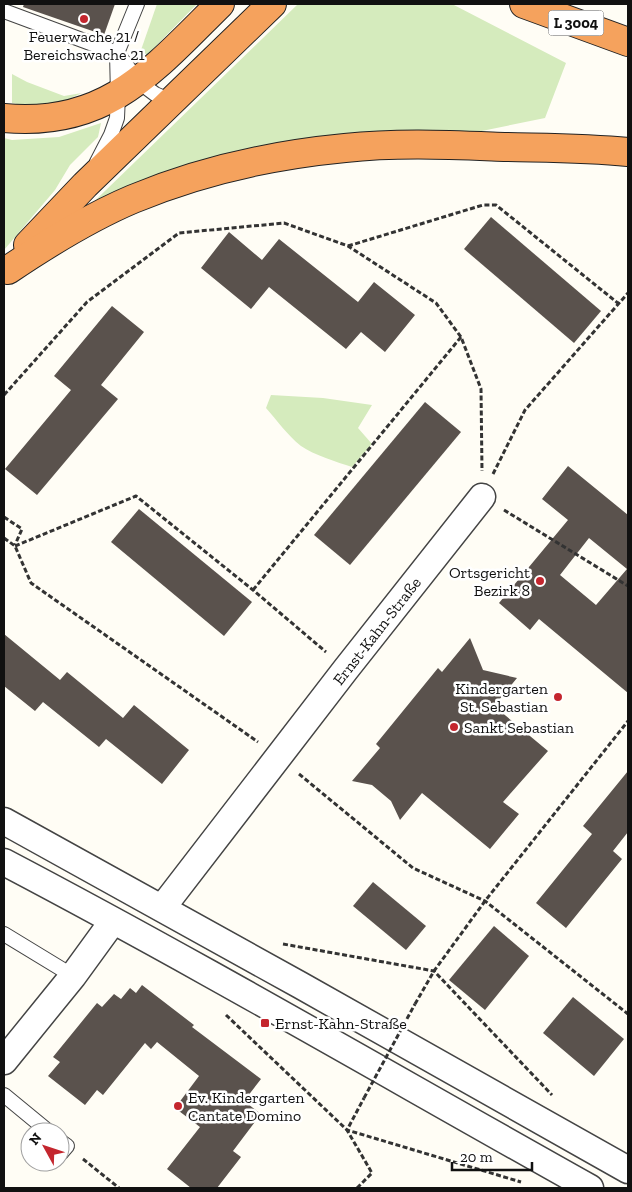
<svg xmlns="http://www.w3.org/2000/svg" width="632" height="1192" font-family="'Zilla Slab',serif">
<style>
.green{fill:#d5ebbd}
.building{fill:#5a524d;fill-rule:evenodd}
.lines{fill:none;stroke-linecap:round;stroke-linejoin:round}
.lane-casing{stroke:#444;stroke-width:16}
.street-casing{stroke:#444;stroke-width:29}
.highway-casing{stroke:#222;stroke-width:30}
.path{stroke:#333;stroke-width:3;stroke-dasharray:5 2.5;stroke-linecap:butt}
.lane{stroke:#fff;stroke-width:14}
.street{stroke:#fff;stroke-width:26}
.highway{stroke:#f5a25d;stroke-width:28}
.path-bridge{stroke:#333;stroke-width:3;stroke-dasharray:5 2.5;stroke-linecap:butt}
.poi-dot{fill:#c4262e;stroke:#fff;stroke-width:2}
.labels{text-anchor:middle;dominant-baseline:central;stroke-width:5;stroke-linejoin:round;paint-order:stroke}
.shield{fill:#fff;stroke:#585858;stroke-width:1}
.shield-label{font-size:15px;font-weight:bold;fill:#111}
.poi-label{font-size:16px;fill:#111;stroke:#fff;text-anchor:start}
.street-label{font-size:16px;fill:#111;stroke:#fff}
</style>
<rect width="100%" height="100%" fill="#fffdf5"/>
<g class="green">
<path d="M157,4H197L147,55L141,50Z"/>
<path d="M298,4H452L566,63L545,118L472,133L340,135L244,149L155,181L74,221Z"/>
<path d="M12,74L27,82L64,96L82,93L62,102L31,107L12,103Z"/>
<path d="M101,123L98,137L70,165L55,190L4,250V138L12,140L59,137Z"/>
<path d="M271,395L323,398L372,405L358,428L372,444L352,467C337,462 314,455 301,446C287,435 277,420 266,408Z"/>
</g>
<g class="building">
<path d="M24,4H115L104,35L23,7Z"/>
<path d="M491,217L601,311L574,343L464,249Z"/>
<path d="M229,232L262,260L279,239L358,302L374,282L415,315L385,352L361,332L346,349L269,287L251,309L201,268Z"/>
<path d="M112,306L144,332L101,385L118,399L37,495L5,469L71,390L54,376Z"/>
<path d="M425,402L461,432L350,565L314,535Z"/>
<path d="M568,466L628,515V693L539,619L530,630L499,603L568,520L542,499ZM589,538L627,569L596,605L560,575Z"/>
<path d="M139,509L252,602L224,636L111,542Z"/>
<path d="M4,634L60,680L67,672L123,718L134,705L189,750L162,784L106,739L99,747L43,702L35,711L4,686Z"/>
<path d="M470,638L483,670L517,678L494,706L548,751L503,802L519,814L490,849L422,793L400,820L391,801L372,785L352,781L380,748L376,744L438,668L442,672Z"/>
<path d="M628,771V832L613,851L622,859L566,928L536,903L592,834L583,826Z"/>
<path d="M373,882L426,926L406,950L353,906Z"/>
<path d="M494,926L529,956L485,1010L449,980Z"/>
<path d="M142,985L194,1025L192,1027L261,1079L244,1101L261,1114L233,1151L241,1157L217,1188H191L167,1169L200,1127L175,1108L199,1076L157,1042L151,1049L145,1043L103,1095L97,1090L85,1105L48,1076L60,1062L53,1057L97,1003L102,1007L114,994L121,999L130,988L136,993Z"/>
<path d="M573,997L624,1039L594,1076L543,1033Z"/>
</g>
<g class="lines">
<defs>
<g id="lane">
<path d="M4,11L117,53L139,82L155,94L171,101"/>
<path d="M97,162L111,135L117,118L118,95L117,53L137,4"/>
<path d="M4,934L73,976"/>
<path d="M4,1095L49,1132"/>
<path d="M60,1141L67,1146L61,1153"/>
</g>
<g id="street">
<path d="M4,821L300,985L628,1170"/>
<path d="M4,862C202,966 395,1079 590,1188"/>
<path d="M162,908L346,669L482,497"/>
<path d="M4,1061L73,976L113,921"/>
</g>
<g id="highway">
<path d="M524,4L628,42"/>
<path d="M4,118C107,128 154,69 220,4"/>
<path d="M28,245L85,185L272,4"/>
<path d="M8,270C48,243 88,218 133,199C200,171 272,155 345,148C399,142 454,145 507,147C548,148 588,148 628,152"/>
</g>
</defs>
<use href="#lane" class="lane-casing"/>
<use href="#street" class="street-casing"/>
<use href="#highway" class="highway-casing"/>
<g class="path">
<path d="M348,246L483,205H496L619,304"/>
<path d="M4,395L87,302L179,233L284,223L348,246L436,303L461,337L481,389L482,471"/>
<path d="M493,474L525,410L628,293"/>
<path d="M504,510L628,586"/>
<path d="M4,517L22,529L15,545"/>
<path d="M4,538L15,546L31,583L258,742"/>
<path d="M15,546L136,496L253,590L326,652"/>
<path d="M253,590L461,337"/>
<path d="M299,774L413,868L485,901L628,1014"/>
<path d="M283,944L434,971L552,1095"/>
<path d="M415,1004L434,971L485,901L628,721"/>
<path d="M226,1015L347,1130L521,1182"/>
<path d="M83,1159L119,1188"/>
<path d="M357,1188L372,1173L347,1130L364,1098"/>
</g>
<use href="#lane" class="lane"/>
<use href="#street" class="street"/>
<use href="#highway" class="highway"/>
<path class="path-bridge" d="M364,1098L415,1004"/>
</g>
<g class="poi-dot">
<circle cx="84" cy="19" r="5"/>
<circle cx="540" cy="581" r="5"/>
<circle cx="558" cy="697" r="5"/>
<circle cx="454" cy="727" r="5"/>
<rect x="260" y="1018" width="10" height="10" rx="2.5"/>
<circle cx="178" cy="1106" r="5"/>
</g>
<g class="labels">
<rect class="shield" x="548.5" y="10.5" width="55" height="25" rx="4"/>
<g class="shield-label">
<text x="576" y="23">L 3004</text>
</g>
<g class="poi-label">
<text x="84" y="36" text-anchor="middle">Feuerwache 21 /<tspan x="84" dy="18">Bereichswache 21</tspan></text>
<text x="530" y="572" text-anchor="end">Ortsgericht<tspan x="530" dy="18">Bezirk 8</tspan></text>
<text x="548" y="688" text-anchor="end">Kindergarten<tspan x="548" dy="18">St. Sebastian</tspan></text>
<text x="464" y="727">Sankt Sebastian</text>
<text x="275" y="1023">Ernst-Kahn-Straße</text>
<text x="188" y="1097">Ev. Kindergarten<tspan x="188" dy="18">Cantate Domino</tspan></text>
</g>
<g class="street-label">
<text transform="translate(377 631) rotate(-52)">Ernst-Kahn-Straße</text>
</g>
</g>
<rect width="632" height="1192" fill="none" stroke="#111111" stroke-width="10"/>
<g transform="translate(45 1147) rotate(310)"><circle r="24" fill="#ffffff" stroke="#a0a0a0"/>
<path d="M0-4L9 19L0 12L-9 19Z" fill="#c4262e"/>
<text y="-8" font-size="14" font-weight="bold" text-anchor="middle" fill="#111111">N</text>
</g>
<path d="M452 1162v8h80v-8" fill="none" stroke="#111111" stroke-width="2.5"/>
<text x="460" y="1162" font-size="15" fill="#111111" stroke="#ffffff" stroke-width="4" paint-order="stroke">20 m</text>
</svg>
